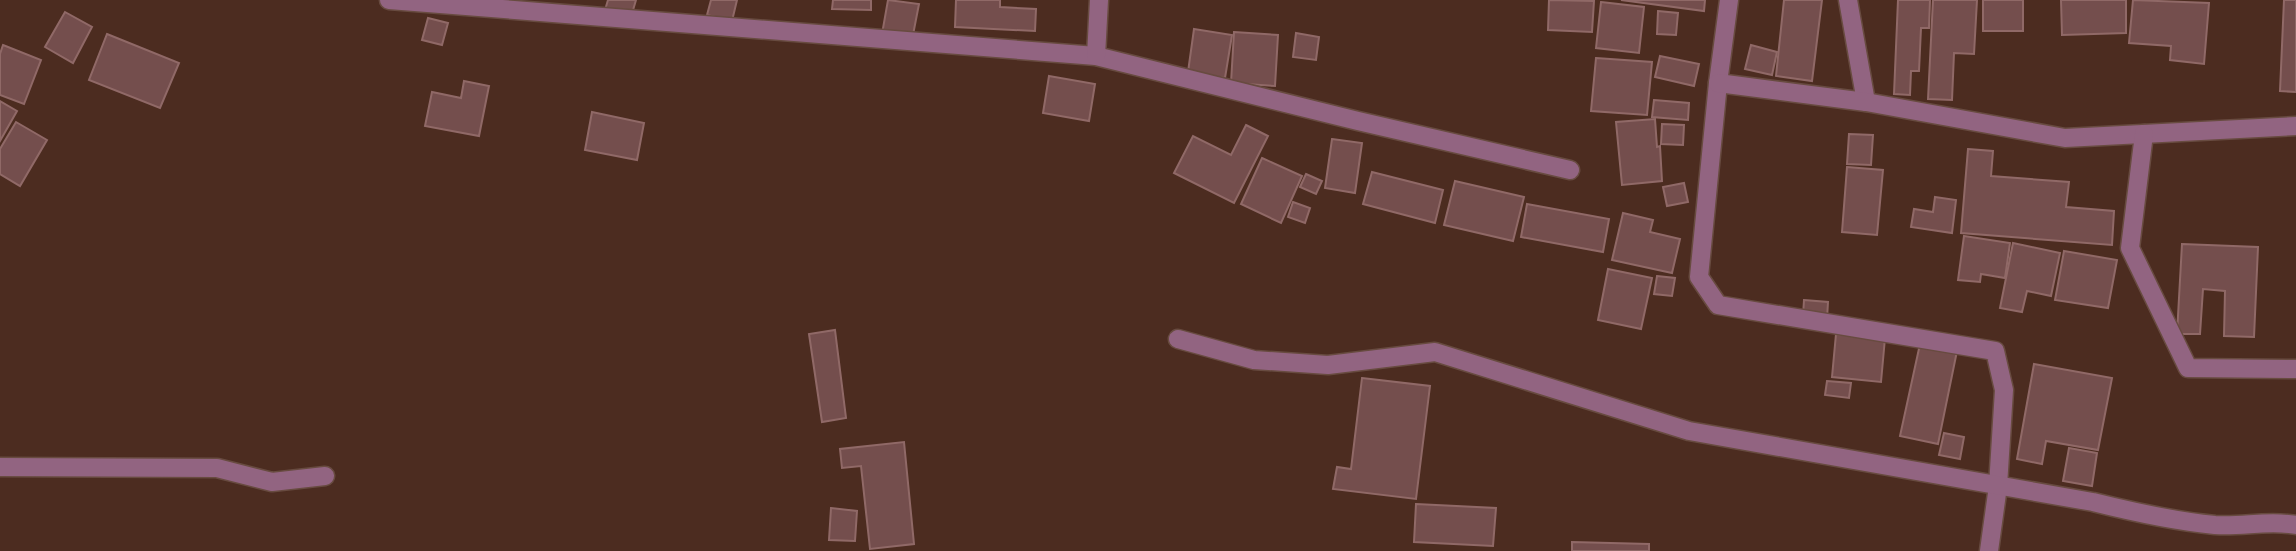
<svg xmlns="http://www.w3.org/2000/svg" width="2296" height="551" font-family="'DM Sans',sans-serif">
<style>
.building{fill:#744e4d;stroke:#906967;stroke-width:2}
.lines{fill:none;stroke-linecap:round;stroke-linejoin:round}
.minor-casing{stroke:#684b40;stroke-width:21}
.minor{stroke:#926481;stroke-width:18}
</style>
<rect width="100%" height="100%" fill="#4c2c20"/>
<g class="building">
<path d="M608,0H636L631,17L605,10Z"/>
<path d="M711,0H737L732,21L707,15Z"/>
<path d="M833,0H871V10L832,9Z"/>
<path d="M888,0L919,4L912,40L882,34Z"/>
<path d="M956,0H1000V7L1036,9L1035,31L955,27Z"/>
<path d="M1549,0L1594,1L1592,32L1548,30Z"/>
<path d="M1621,0H1705L1704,11Z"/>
<path d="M1784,0H1822L1812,81L1776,76Z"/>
<path d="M1898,0H1930L1929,28H1921L1919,71H1911L1910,95L1894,94Z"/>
<path d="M1933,0H1977L1974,54L1954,53L1952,100L1928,99Z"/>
<rect x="1983" y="0" width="40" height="31"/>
<path d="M2061,0H2126V33L2062,35Z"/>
<path d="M2133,0L2209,3L2204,64L2170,60L2171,46L2129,43Z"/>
<path d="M2284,0H2296V92L2280,91Z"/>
<path d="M1601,2L1644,7L1639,53L1596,48Z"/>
<path d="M1658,11L1678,13L1676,35L1657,34Z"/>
<path d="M65,12L92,27L73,63L45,47Z"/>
<path d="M428,18L448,23L442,45L422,40Z"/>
<path d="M1194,29L1232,35L1225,78L1188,72Z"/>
<path d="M1234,32L1278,35L1275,86L1231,83Z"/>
<path d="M1296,33L1319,37L1316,60L1293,57Z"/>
<path d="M107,34L179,63L160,108L89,80Z"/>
<path d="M3,45L41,60L24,104L0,95V54Z"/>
<path d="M1751,45L1777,52L1772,75L1745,69Z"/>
<path d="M1660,56L1699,64L1694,86L1655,77Z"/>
<path d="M1596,58L1652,62L1647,115L1591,111Z"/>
<path d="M1049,76L1095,84L1089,121L1043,113Z"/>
<path d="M464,81L489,86L479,136L425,126L432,92L461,98Z"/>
<path d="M1654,100L1689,103L1688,120L1652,117Z"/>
<path d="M0,101L17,111L0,141Z"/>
<path d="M592,112L644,123L637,160L585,150Z"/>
<path d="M1655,119L1657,147L1660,146L1662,181L1622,185L1616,122Z"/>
<path d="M16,122L47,140L20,186L0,174V149Z"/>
<path d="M1662,124L1684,125L1683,145L1661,144Z"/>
<path d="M1246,125L1268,136L1234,203L1174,173L1193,136L1231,155Z"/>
<path d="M1849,134L1873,135L1871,165L1847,164Z"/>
<path d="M1332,139L1362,143L1355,193L1325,188Z"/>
<path d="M1968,149L1993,151L1991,176L2069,182L2066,207L2114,211L2112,245L1961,233Z"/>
<path d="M1262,158L1302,176L1281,223L1241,204Z"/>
<path d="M1847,167L1883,170L1877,235L1842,232Z"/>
<path d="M1372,172L1443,190L1435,223L1363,204Z"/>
<path d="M1306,174L1322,181L1316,194L1300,187Z"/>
<path d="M1455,181L1524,197L1513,241L1444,225Z"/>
<path d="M1684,183L1688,202L1667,206L1663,187Z"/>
<path d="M1935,197L1956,200L1952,233L1911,227L1914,209L1933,212Z"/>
<path d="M1293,202L1310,208L1305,223L1288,217Z"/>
<path d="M1527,204L1609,219L1603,252L1521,237Z"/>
<path d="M1623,213L1653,220L1650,232L1680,239L1672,273L1612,260Z"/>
<path d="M1964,236L2010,243L2005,278L1981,274L1980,282L1958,280Z"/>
<path d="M2013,243L2060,253L2051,296L2027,291L2022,312L2000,308Z"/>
<path d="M2182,244L2258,247L2254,337L2224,336L2225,291L2203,289L2200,334H2177Z"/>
<path d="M2064,251L2117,260L2108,308L2055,300Z"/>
<path d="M1608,269L1652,278L1641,329L1598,320Z"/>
<path d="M1657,276L1675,278L1672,296L1654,294Z"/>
<path d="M1804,300L1828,302L1827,319L1803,316Z"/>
<path d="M835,330L846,418L822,422L809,334Z"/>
<path d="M1836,334L1885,338L1881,382L1832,377Z"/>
<path d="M1920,344L1957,351L1938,444L1900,436Z"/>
<path d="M2034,364L2112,378L2098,450L2046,441L2042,464L2017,459Z"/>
<path d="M1362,378L1430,386L1416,499L1333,489L1337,467L1351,469Z"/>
<path d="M1827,381L1851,383L1849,398L1825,395Z"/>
<path d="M1944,433L1964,437L1960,459L1939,455Z"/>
<path d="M904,442L914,544L870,549L861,466L842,468L840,449Z"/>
<path d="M2069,448L2097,453L2092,486L2063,481Z"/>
<path d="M1416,504L1496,508L1493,546L1414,542Z"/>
<path d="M831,508L857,511L855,541L829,540Z"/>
<path d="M1572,542L1649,544V551H1572Z"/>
</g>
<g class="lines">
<defs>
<g id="minor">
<path d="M389,0L1096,56L1358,121L1570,170"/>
<path d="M1729,0L1718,83L1699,277L1718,305L1995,351L2004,390L1998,486L1989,551"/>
<path d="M1848,0L1866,102"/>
<path d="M1096,56L1099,0"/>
<path d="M1718,83L1866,102L2065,138L2296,126"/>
<path d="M2144,134L2130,248L2188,368L2296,369"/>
<path d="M1178,339L1254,360L1328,365L1435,352L1689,431L2093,502C2133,512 2174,521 2215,525C2242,527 2269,520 2296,525"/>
<path d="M0,467L217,468L272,482L325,476"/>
</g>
</defs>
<use href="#minor" class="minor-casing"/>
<use href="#minor" class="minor"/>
</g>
</svg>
